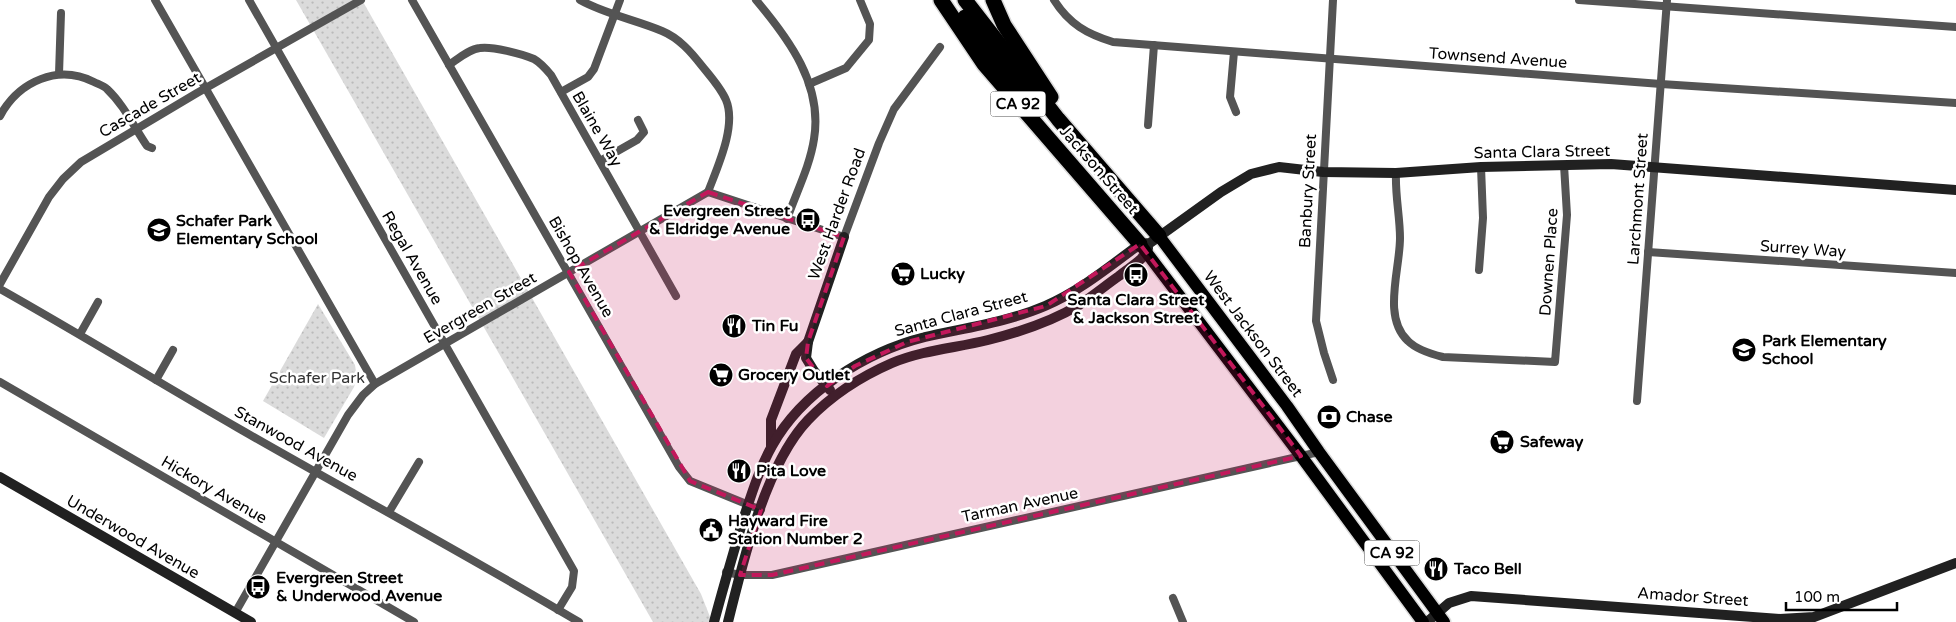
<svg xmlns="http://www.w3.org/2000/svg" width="1956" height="622" font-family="'Varela Round',sans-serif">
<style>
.park{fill:url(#park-dots)}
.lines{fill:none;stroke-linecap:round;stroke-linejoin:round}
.primary-casing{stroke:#dbdbdb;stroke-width:15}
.highway-casing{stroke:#dbdbdb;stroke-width:18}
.street{stroke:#545454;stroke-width:8}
.secondary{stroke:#212121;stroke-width:10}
.primary{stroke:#000;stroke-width:12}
.highway{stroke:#000;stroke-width:15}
.marked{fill:#c2185b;fill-opacity:0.2;stroke:#c2185b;stroke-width:4;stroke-dasharray:10 6;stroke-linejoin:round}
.labels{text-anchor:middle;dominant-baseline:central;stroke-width:5;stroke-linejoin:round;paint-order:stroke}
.shield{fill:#fff;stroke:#4c4c4c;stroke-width:1}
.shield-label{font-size:15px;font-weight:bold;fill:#000}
.street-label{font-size:16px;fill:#000;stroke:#fff}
.poi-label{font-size:16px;font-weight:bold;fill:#000;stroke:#fff;text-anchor:start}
.park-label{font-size:16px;fill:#323232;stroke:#fff}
</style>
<defs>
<pattern id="park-dots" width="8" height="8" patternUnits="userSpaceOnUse" patternTransform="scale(1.25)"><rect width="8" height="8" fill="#dbdbdb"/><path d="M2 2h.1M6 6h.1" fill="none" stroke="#bababa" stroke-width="1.8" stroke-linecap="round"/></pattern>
</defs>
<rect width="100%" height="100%" fill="#fff"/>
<g class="park">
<path d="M296,0H362L701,594L712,622H653Z"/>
<path d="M318,304L355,365L357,378L354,387L324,438L263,401Z"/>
</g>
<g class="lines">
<defs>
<g id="primary">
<path d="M1159,236L1287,406L1319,452L1444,622"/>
<path d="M1140,244L1301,456L1423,622"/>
</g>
<g id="highway">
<path d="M941,0L984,64L1140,244"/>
<path d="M965,0L1058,119L1159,236"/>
<path d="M993,0L1004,25L1051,97"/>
<path d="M965,17L1030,103"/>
</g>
</defs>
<use href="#primary" class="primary-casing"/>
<use href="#highway" class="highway-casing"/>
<g class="street">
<path d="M155,0L375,384"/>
<path d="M249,0L574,571L572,587L558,610"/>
<path d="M412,0L679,467L690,481L761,510"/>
<path d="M580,0C605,14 636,20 662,31C679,38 691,52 702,66C711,77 721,88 726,100C737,126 717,168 708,192"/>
<path d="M756,0C789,39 823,85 814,139C810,166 796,193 787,219"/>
<path d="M1054,0C1069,24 1087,34 1113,42L1661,84L1956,103"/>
<path d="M1333,0L1316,321L1324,353L1333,380"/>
<path d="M1579,0L1956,27"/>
<path d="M1234,52L1230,97L1236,112"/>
<path d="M449,65C458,59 469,49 480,48C492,46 522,54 534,59C541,63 546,69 551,75L676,296"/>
<path d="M59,74L61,13"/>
<path d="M809,84L846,68L869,40L870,24L860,0"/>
<path d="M561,92L588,77L594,69L620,0"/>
<path d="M0,116C19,81 58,64 94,82C98,84 104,86 107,89C124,105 134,127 147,146L152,148"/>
<path d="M1148,125L1154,45"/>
<path d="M600,161L637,140L644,132L638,120"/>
<path d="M1396,173C1395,195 1400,217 1400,238C1400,270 1382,317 1408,341C1417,350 1431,354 1443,357L1555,362L1567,215L1564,165"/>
<path d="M1648,252L1956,273"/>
<path d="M1479,270L1483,218L1481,167"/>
<path d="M0,284L49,197L63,179L81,162L197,93L361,0"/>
<path d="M0,289C80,334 158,382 238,428C351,493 467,555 579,622"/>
<path d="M80,334L98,302"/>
<path d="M156,380L173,350"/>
<path d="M0,382L414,622"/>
<path d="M1637,401L1667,0"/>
<path d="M389,512L419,462"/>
<path d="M726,572L740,575H772L1319,452"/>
<path d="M1173,598L1183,622"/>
<path d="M235,613L348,415L363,395L375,384L708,192L844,237L879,143L894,109L940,47"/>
</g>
<g class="secondary">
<path d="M830,390L814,371L806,358L808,342L844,237"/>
<path d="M771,446V420L796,354L808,342"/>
<path d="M0,477L251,622"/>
<path d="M714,622C723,588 733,554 743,520C751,496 759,469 772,446C802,392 865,352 925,337C964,328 1008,322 1045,306C1080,291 1110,266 1140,244L1150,243L1221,192L1251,174L1279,167L1323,172L1396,173L1481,167L1611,164L1956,190"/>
<path d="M728,622C743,562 765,465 808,420C831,396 862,376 892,363C923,350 956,348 988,340C1020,332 1051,322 1079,305C1093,296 1106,285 1119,276C1128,268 1145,260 1148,248"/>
<path d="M1427,622L1449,603L1471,596L1780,619L1814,617L1956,563"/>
</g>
<use href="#primary" class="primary"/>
<use href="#highway" class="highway"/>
</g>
<path class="marked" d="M708,192L844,237L808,342L806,358L827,386L855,366L907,342L1046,306L1140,244L1301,456L772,575H740L761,510L690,481L569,272Z"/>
<defs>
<symbol id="bus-disc" viewBox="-11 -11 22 22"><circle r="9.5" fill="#000" stroke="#fff"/><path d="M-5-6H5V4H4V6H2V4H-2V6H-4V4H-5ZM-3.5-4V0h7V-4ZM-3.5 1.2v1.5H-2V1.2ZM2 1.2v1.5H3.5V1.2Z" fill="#fff"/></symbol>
<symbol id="school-disc" viewBox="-11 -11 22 22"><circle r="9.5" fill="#000" stroke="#fff"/><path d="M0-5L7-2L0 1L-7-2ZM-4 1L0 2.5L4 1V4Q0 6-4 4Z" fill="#fff"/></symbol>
<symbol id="supermarket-disc" viewBox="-11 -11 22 22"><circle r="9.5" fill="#000" stroke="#fff"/><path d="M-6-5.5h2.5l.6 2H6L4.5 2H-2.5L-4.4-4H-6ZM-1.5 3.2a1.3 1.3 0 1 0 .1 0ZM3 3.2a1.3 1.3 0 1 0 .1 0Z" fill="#fff"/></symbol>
<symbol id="restaurant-disc" viewBox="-11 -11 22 22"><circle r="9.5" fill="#000" stroke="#fff"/><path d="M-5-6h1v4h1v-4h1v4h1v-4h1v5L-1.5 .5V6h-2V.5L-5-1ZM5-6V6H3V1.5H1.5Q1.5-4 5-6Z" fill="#fff"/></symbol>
<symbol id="bank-disc" viewBox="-11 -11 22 22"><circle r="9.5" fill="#000" stroke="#fff"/><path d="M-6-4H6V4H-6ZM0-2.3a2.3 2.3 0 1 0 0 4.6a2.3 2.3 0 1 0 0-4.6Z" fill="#fff"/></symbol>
<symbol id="civic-disc" viewBox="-11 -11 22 22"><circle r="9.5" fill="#000" stroke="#fff"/><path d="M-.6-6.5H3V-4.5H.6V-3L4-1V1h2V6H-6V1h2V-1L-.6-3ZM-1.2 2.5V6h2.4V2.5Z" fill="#fff"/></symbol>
</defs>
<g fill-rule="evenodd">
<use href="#bus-disc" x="794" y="206" width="28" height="28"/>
<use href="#school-disc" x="145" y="216" width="28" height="28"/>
<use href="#supermarket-disc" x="889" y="260" width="28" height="28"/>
<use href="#bus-disc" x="1122" y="261" width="28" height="28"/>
<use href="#restaurant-disc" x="720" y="312" width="28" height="28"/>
<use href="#school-disc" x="1730" y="336" width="28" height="28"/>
<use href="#supermarket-disc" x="707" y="361" width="28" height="28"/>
<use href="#bank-disc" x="1315" y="403" width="28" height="28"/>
<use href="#supermarket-disc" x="1488" y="428" width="28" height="28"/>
<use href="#restaurant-disc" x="725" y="457" width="28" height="28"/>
<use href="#civic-disc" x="697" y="516" width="28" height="28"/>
<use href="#restaurant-disc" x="1422" y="555" width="28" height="28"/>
<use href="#bus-disc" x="244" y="573" width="28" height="28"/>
</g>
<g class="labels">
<g class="shield">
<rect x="990.5" y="91.5" width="55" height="25" rx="4"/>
<rect x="1364.5" y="540.5" width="55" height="25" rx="4"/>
</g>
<g class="shield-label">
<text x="1018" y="104">CA 92</text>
<text x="1392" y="553">CA 92</text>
</g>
<g class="street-label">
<text transform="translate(1498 58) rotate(4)">Townsend Avenue</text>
<text transform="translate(150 105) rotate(-30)">Cascade Street</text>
<text transform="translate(597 129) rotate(60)">Blaine Way</text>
<text transform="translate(1542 152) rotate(-1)">Santa Clara Street</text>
<text transform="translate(1099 170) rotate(49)">Jackson Street</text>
<text transform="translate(1308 191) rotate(-87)">Banbury Street</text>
<text transform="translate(1638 199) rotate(-86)">Larchmont Street</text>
<text transform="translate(837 214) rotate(-70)">West Harder Road</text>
<text transform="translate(1803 249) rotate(4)">Surrey Way</text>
<text transform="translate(412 258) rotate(60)">Regal Avenue</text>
<text transform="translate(1549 262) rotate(-86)">Downen Place</text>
<text transform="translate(581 267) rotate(60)">Bishop Avenue</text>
<text transform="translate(480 308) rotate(-30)">Evergreen Street</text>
<text transform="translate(961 314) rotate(-15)">Santa Clara Street</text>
<text transform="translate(1253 334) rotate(53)">West Jackson Street</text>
<text transform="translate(296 444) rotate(29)">Stanwood Avenue</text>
<text transform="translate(214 490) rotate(30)">Hickory Avenue</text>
<text transform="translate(1020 505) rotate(-12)">Tarman Avenue</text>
<text transform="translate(133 537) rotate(30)">Underwood Avenue</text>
<text transform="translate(1693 597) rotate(4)">Amador Street</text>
</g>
<g class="poi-label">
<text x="790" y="211" text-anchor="end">Evergreen Street<tspan x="790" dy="18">&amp; Eldridge Avenue</tspan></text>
<text x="176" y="221">Schafer Park<tspan x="176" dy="18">Elementary School</tspan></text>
<text x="920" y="274">Lucky</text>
<text x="1136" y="300" text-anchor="middle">Santa Clara Street<tspan x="1136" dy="18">&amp; Jackson Street</tspan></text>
<text x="752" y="326">Tin Fu</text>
<text x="1762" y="341">Park Elementary<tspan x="1762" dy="18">School</tspan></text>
<text x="738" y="375">Grocery Outlet</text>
<text x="1346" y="417">Chase</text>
<text x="1520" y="442">Safeway</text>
<text x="756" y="471">Pita Love</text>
<text x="728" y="521">Hayward Fire<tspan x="728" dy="18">Station Number 2</tspan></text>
<text x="1454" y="569">Taco Bell</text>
<text x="276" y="578">Evergreen Street<tspan x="276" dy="18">&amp; Underwood Avenue</tspan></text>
</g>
<g class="park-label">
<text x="317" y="378">Schafer Park</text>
</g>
</g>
<path d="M1786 602v8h111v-8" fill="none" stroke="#000000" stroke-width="2.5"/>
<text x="1794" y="602" font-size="15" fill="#000000" stroke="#ffffff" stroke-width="4" paint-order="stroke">100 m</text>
</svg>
